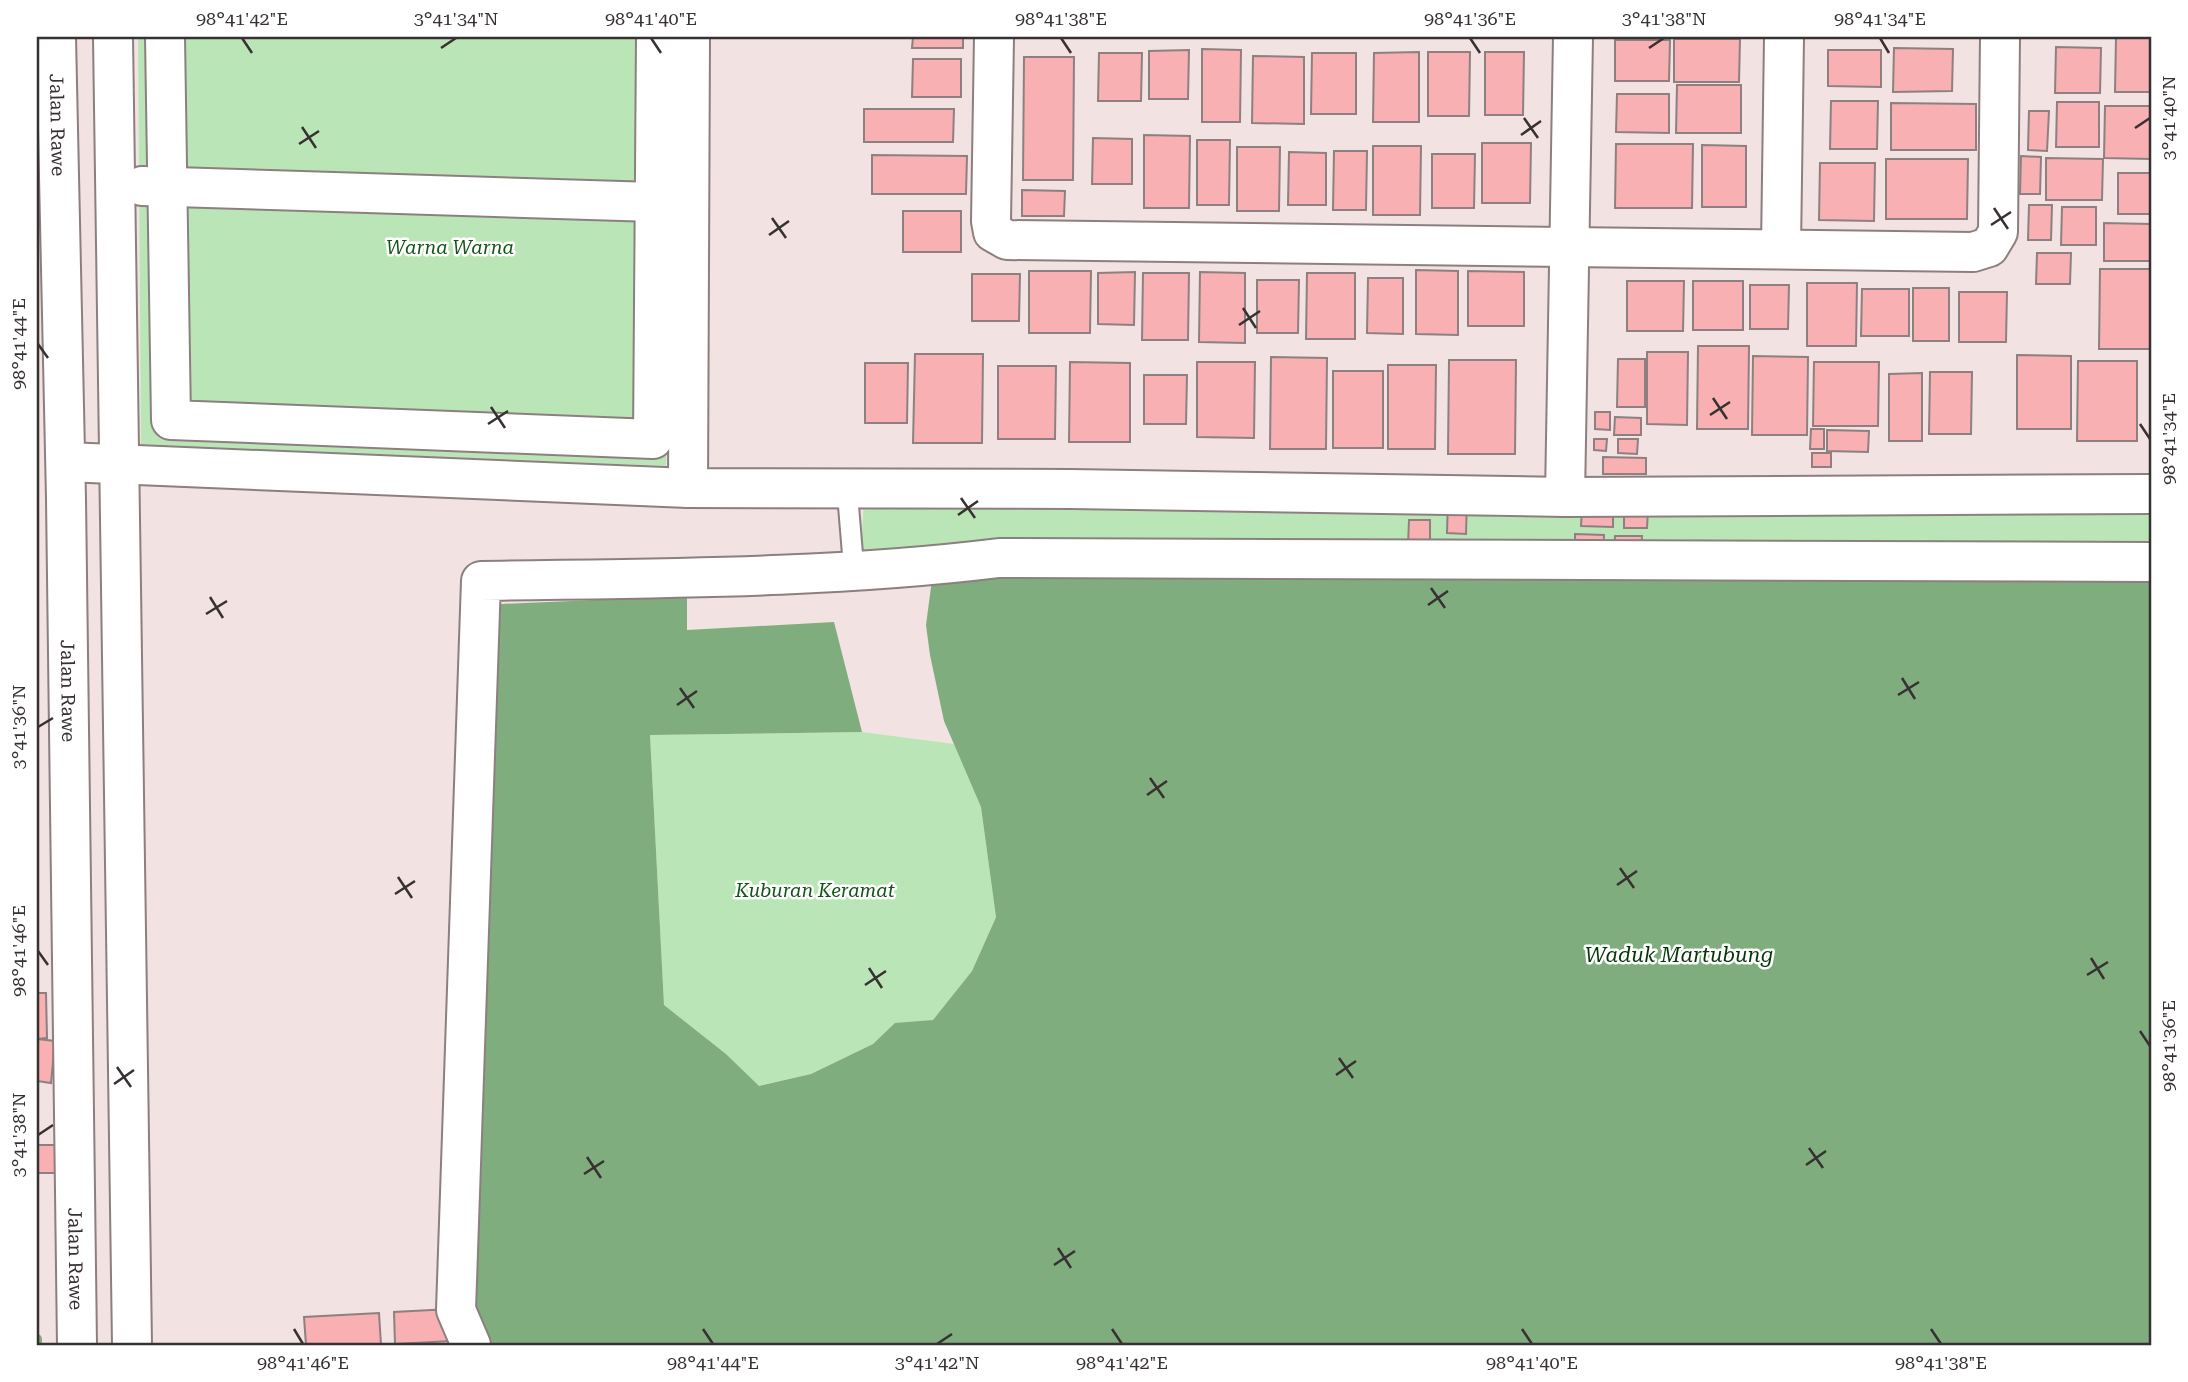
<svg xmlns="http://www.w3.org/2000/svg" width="2188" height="1382" font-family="'Roboto Serif',serif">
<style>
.green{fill:#bae6b7}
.water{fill:#7fad7e}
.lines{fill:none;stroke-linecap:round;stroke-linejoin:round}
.stream{stroke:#7fad7e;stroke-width:10}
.building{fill:#f8b0b2;stroke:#8e8080;stroke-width:2}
.lane-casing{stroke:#8d7f7f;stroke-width:23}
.street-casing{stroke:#8d7f7f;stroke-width:42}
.lane{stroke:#fff;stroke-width:19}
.street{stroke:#fff;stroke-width:38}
.ticks{fill:none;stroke:#373131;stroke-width:2.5}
.labels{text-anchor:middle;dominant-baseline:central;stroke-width:5;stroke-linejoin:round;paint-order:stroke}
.street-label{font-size:19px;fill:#373131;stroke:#fff}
.park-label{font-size:19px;font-style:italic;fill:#125416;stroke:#fff}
.water-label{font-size:21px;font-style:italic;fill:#043708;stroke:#fff}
.neatline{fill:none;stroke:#373131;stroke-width:2.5}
.ticks-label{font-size:18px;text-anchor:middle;fill:#373131}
</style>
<rect width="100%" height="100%" fill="#f2e2e2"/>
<g class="green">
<path d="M138,37H671L666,466L141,445Z"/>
<path d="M2151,489V577L861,551L864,498Z"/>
<path d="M862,732L954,744L981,807L996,916L972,971L933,1020L895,1024L873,1044L811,1074L758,1086L726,1054L664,1005L650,735Z"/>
</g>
<path class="water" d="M2151,571V1345H489L470,1309L492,733L501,604L687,596V630L834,622L862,732L650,735L664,1005L726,1054L759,1086L811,1074L873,1044L895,1023L933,1020L972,971L996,917L981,807L944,721L930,655L926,625L933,572Z"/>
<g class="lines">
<path class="stream" d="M37,1339V1345"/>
</g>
<g class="building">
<path d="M913,37H963V48H912Z"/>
<path d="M2116,37H2151V92H2115Z"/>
<path d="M1674,39H1740L1739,82H1674Z"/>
<path d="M1615,40H1670L1669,81H1615Z"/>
<path d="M2056,47L2101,48L2100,93H2055Z"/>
<path d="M1894,48L1953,49L1952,91L1893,92Z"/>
<path d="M1202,49L1241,50L1240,122H1202Z"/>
<path d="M1189,50L1188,99H1149V51Z"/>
<path d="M1828,50H1881V87L1828,86Z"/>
<path d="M1419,52V122H1373L1374,53Z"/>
<path d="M1428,52H1470L1469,116H1428Z"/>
<path d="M1485,52H1524L1523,115H1485Z"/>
<path d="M1099,53H1142L1141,101H1098Z"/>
<path d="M1312,53H1356V114H1311Z"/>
<path d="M1253,56L1304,57V124L1252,123Z"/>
<path d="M1024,57H1074L1073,180H1023Z"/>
<path d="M913,59H961V97H912Z"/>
<path d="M1677,85H1741V133H1676Z"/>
<path d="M1617,94H1669V133L1616,132Z"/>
<path d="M1831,101H1878L1877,149H1830Z"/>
<path d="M2057,102H2099V147H2056Z"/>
<path d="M1891,103L1976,104V150H1891Z"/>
<path d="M2105,106H2151V159L2104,158Z"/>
<path d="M864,109H954L953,142H864Z"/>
<path d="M2029,111H2049L2047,151L2028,150Z"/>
<path d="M1144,135L1190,136L1189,208H1144Z"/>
<path d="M1093,138L1132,139V184H1092Z"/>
<path d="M1197,140H1230L1229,205H1197Z"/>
<path d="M1482,143H1531L1530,203H1482Z"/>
<path d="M1616,144H1693L1692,208H1615Z"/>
<path d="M1702,145L1746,146V207H1702Z"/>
<path d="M1373,146H1421L1420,215H1373Z"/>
<path d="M1237,147H1280L1279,211H1237Z"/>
<path d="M1334,151H1367L1366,210H1333Z"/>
<path d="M1289,152L1326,153V205H1288Z"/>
<path d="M1432,154H1475L1474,208H1432Z"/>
<path d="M872,155L967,156L966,194H872Z"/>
<path d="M2021,156L2041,157L2040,194H2020Z"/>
<path d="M2046,158L2103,159L2102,200H2046Z"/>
<path d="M1886,159H1968L1967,219H1886Z"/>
<path d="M1820,163H1875L1874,221L1819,220Z"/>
<rect x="2118" y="173" width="33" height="41"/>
<path d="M1022,190L1065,191L1064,216H1022Z"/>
<path d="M2029,205H2052L2051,240H2028Z"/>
<path d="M2062,207H2096V245H2061Z"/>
<rect x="903" y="211" width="58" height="41"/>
<path d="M2104,223L2151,224V261H2104Z"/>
<path d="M2037,253H2071L2070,284H2036Z"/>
<path d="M2100,269H2151V349H2099Z"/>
<path d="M1416,270L1458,271V335L1416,334Z"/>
<path d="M1029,271H1091L1090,333H1029Z"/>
<path d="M1468,271L1524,272V326H1468Z"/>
<path d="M1135,272L1134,325L1098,324V273Z"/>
<path d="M1200,272L1245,273V343L1199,342Z"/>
<path d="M1143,273H1189L1188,340H1142Z"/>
<path d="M1307,273H1355V339H1306Z"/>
<path d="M972,274H1020L1019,321H972Z"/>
<path d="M1368,278H1403V334L1367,333Z"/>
<path d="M1257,280H1299L1298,333H1257Z"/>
<path d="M1627,281H1684L1683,331H1627Z"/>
<rect x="1693" y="281" width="50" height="49"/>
<path d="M1807,283H1857L1856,346H1807Z"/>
<path d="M1750,285H1789L1788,329H1750Z"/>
<rect x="1913" y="288" width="36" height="53"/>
<path d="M1862,289H1909V336H1861Z"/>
<path d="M1959,292H2007L2006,342H1959Z"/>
<path d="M1698,346H1749L1748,429H1697Z"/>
<path d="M1647,352H1688L1687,425L1647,424Z"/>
<path d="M915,354H983L982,443H913Z"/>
<path d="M2017,355L2071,356V429H2017Z"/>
<path d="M1753,356L1808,357L1807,435H1752Z"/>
<path d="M1271,357L1327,358L1326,449H1270Z"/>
<path d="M1618,359H1645V407H1617Z"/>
<path d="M1449,360H1516L1515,454H1448Z"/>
<path d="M2078,361H2137V441H2077Z"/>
<path d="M1070,362L1130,363V442H1069Z"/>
<path d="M1197,362H1255L1254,438L1197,437Z"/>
<path d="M1814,362H1879L1878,426H1813Z"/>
<path d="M865,363H908L907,423H865Z"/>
<path d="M1388,365H1436L1435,449H1388Z"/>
<path d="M998,366H1056L1055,439H998Z"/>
<rect x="1333" y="371" width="50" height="77"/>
<path d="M1930,372H1972L1971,434H1929Z"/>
<path d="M1922,373V441H1889V374Z"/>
<path d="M1144,375H1187L1186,424H1144Z"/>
<path d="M1595,412H1610V430L1595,429Z"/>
<path d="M1615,417L1641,418V435H1614Z"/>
<path d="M1811,429H1824V449H1810Z"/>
<path d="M1827,430L1869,431L1868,452L1827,451Z"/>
<path d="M1594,439H1607L1606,451L1594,450Z"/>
<path d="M1618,439H1638L1637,454L1618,453Z"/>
<rect x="1812" y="453" width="19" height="14"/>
<path d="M1603,457L1646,458V474H1603Z"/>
<path d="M1448,499H1467L1466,534L1447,533Z"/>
<path d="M1582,508H1613V527L1581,526Z"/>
<path d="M1624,510L1648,511L1647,528H1624Z"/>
<path d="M1409,520H1430V545H1408Z"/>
<path d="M1575,534L1604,535L1603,556H1575Z"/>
<path d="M1615,536H1642L1641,559H1614Z"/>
<path d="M37,993H46L47,1038L37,1039Z"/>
<path d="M37,1039L55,1041L51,1083L37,1081Z"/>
<path d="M37,1145H56L55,1173H37Z"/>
<path d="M450,1309L452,1341L395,1344L394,1312Z"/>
<path d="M379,1313L381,1345H306L304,1317Z"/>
</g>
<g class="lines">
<defs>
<path id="lane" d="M847,488L854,572"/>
<g id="street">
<path id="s1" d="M56,37L66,499L77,1345"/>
<path d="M113,37L132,1345"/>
<path d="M165,37L171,420L653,439L656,37"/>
<path d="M994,37L991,221L993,232L1007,240L1973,252L1989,247L1998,232L2000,37"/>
<path d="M142,186L654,202L689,199"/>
<path d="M1781,248L1784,37"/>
<path d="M66,462L688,488L1071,489L1565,497L2151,494"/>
<path d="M688,488L690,37"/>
<path d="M1565,497L1573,37"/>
<path d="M471,1345L456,1310L481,581C653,578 828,579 999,558L2151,562"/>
</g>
</defs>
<use href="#lane" class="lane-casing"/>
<use href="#street" class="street-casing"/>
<use href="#lane" class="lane"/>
<use href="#street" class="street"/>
</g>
<path class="ticks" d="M242,38L252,53M651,38L661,53M1061,38L1071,53M1470,38L1480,53M1880,38L1889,53M441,48L456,38M1649,48L1664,38M1524,118L1538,138M302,127L316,148M2135,128L2150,118M1521,135L1541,121M299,144L319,131M1994,208L2008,229M772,218L786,238M1991,225L2011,212M769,235L789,221M1243,308L1256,328M1239,325L1260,311M38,344L48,358M1713,398L1727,419M491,407L505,428M1710,415L1730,402M488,424L508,411M2140,424L2150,439M961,498L975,518M958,515L978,501M1431,588L1445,608M210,597L223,618M1428,605L1448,591M206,614L227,601M1902,678L1915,699M680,688L694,708M1898,695L1919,682M677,705L697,691M38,727L53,718M1150,778L1164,798M1147,795L1167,781M1620,868L1634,888M398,877L412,898M1617,885L1637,871M395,894L415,881M38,951L48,965M2091,958L2104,979M869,968L882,988M2087,975L2108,962M865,985L886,971M2140,1031L2150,1046M1339,1058L1353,1078M117,1067L131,1087M1336,1075L1356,1061M114,1084L134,1070M38,1135L53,1125M1809,1148L1823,1168M587,1157L601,1178M1806,1165L1826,1151M584,1174L604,1161M1058,1248L1071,1268M1054,1265L1075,1251M294,1329L303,1344M703,1329L713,1344M1112,1329L1122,1344M1522,1329L1532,1344M1931,1329L1941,1344M937,1344L952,1334"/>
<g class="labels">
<g class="street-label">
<text stroke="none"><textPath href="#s1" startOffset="88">Jalan Rawe</textPath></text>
<text stroke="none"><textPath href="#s1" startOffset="654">Jalan Rawe</textPath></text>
<text stroke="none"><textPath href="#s1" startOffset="1222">Jalan Rawe</textPath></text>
</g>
<g class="park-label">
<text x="450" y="247">Warna Warna</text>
<text x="815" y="890">Kuburan Keramat</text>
</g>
<g class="water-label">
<text x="1679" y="955">Waduk Martubung</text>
</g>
</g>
<rect width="2188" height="1382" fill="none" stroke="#ffffff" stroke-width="77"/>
<rect x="38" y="38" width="2112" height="1306" class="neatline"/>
<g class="ticks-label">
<text x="242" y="25">98°41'42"E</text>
<text x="456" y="25">3°41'34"N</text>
<text x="651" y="25">98°41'40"E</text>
<text x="1061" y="25">98°41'38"E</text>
<text x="1470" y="25">98°41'36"E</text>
<text x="1664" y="25">3°41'38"N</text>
<text x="1880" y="25">98°41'34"E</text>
<text transform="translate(2169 118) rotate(-90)" y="6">3°41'40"N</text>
<text transform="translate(19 344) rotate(-90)" y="6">98°41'44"E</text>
<text transform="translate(2169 439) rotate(-90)" y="6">98°41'34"E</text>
<text transform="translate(19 727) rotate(-90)" y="6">3°41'36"N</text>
<text transform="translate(19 951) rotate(-90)" y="6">98°41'46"E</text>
<text transform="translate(2169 1046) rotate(-90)" y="6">98°41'36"E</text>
<text transform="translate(19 1135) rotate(-90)" y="6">3°41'38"N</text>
<text x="303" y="1369">98°41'46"E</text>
<text x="713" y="1369">98°41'44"E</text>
<text x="937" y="1369">3°41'42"N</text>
<text x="1122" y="1369">98°41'42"E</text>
<text x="1532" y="1369">98°41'40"E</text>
<text x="1941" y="1369">98°41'38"E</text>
</g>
</svg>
